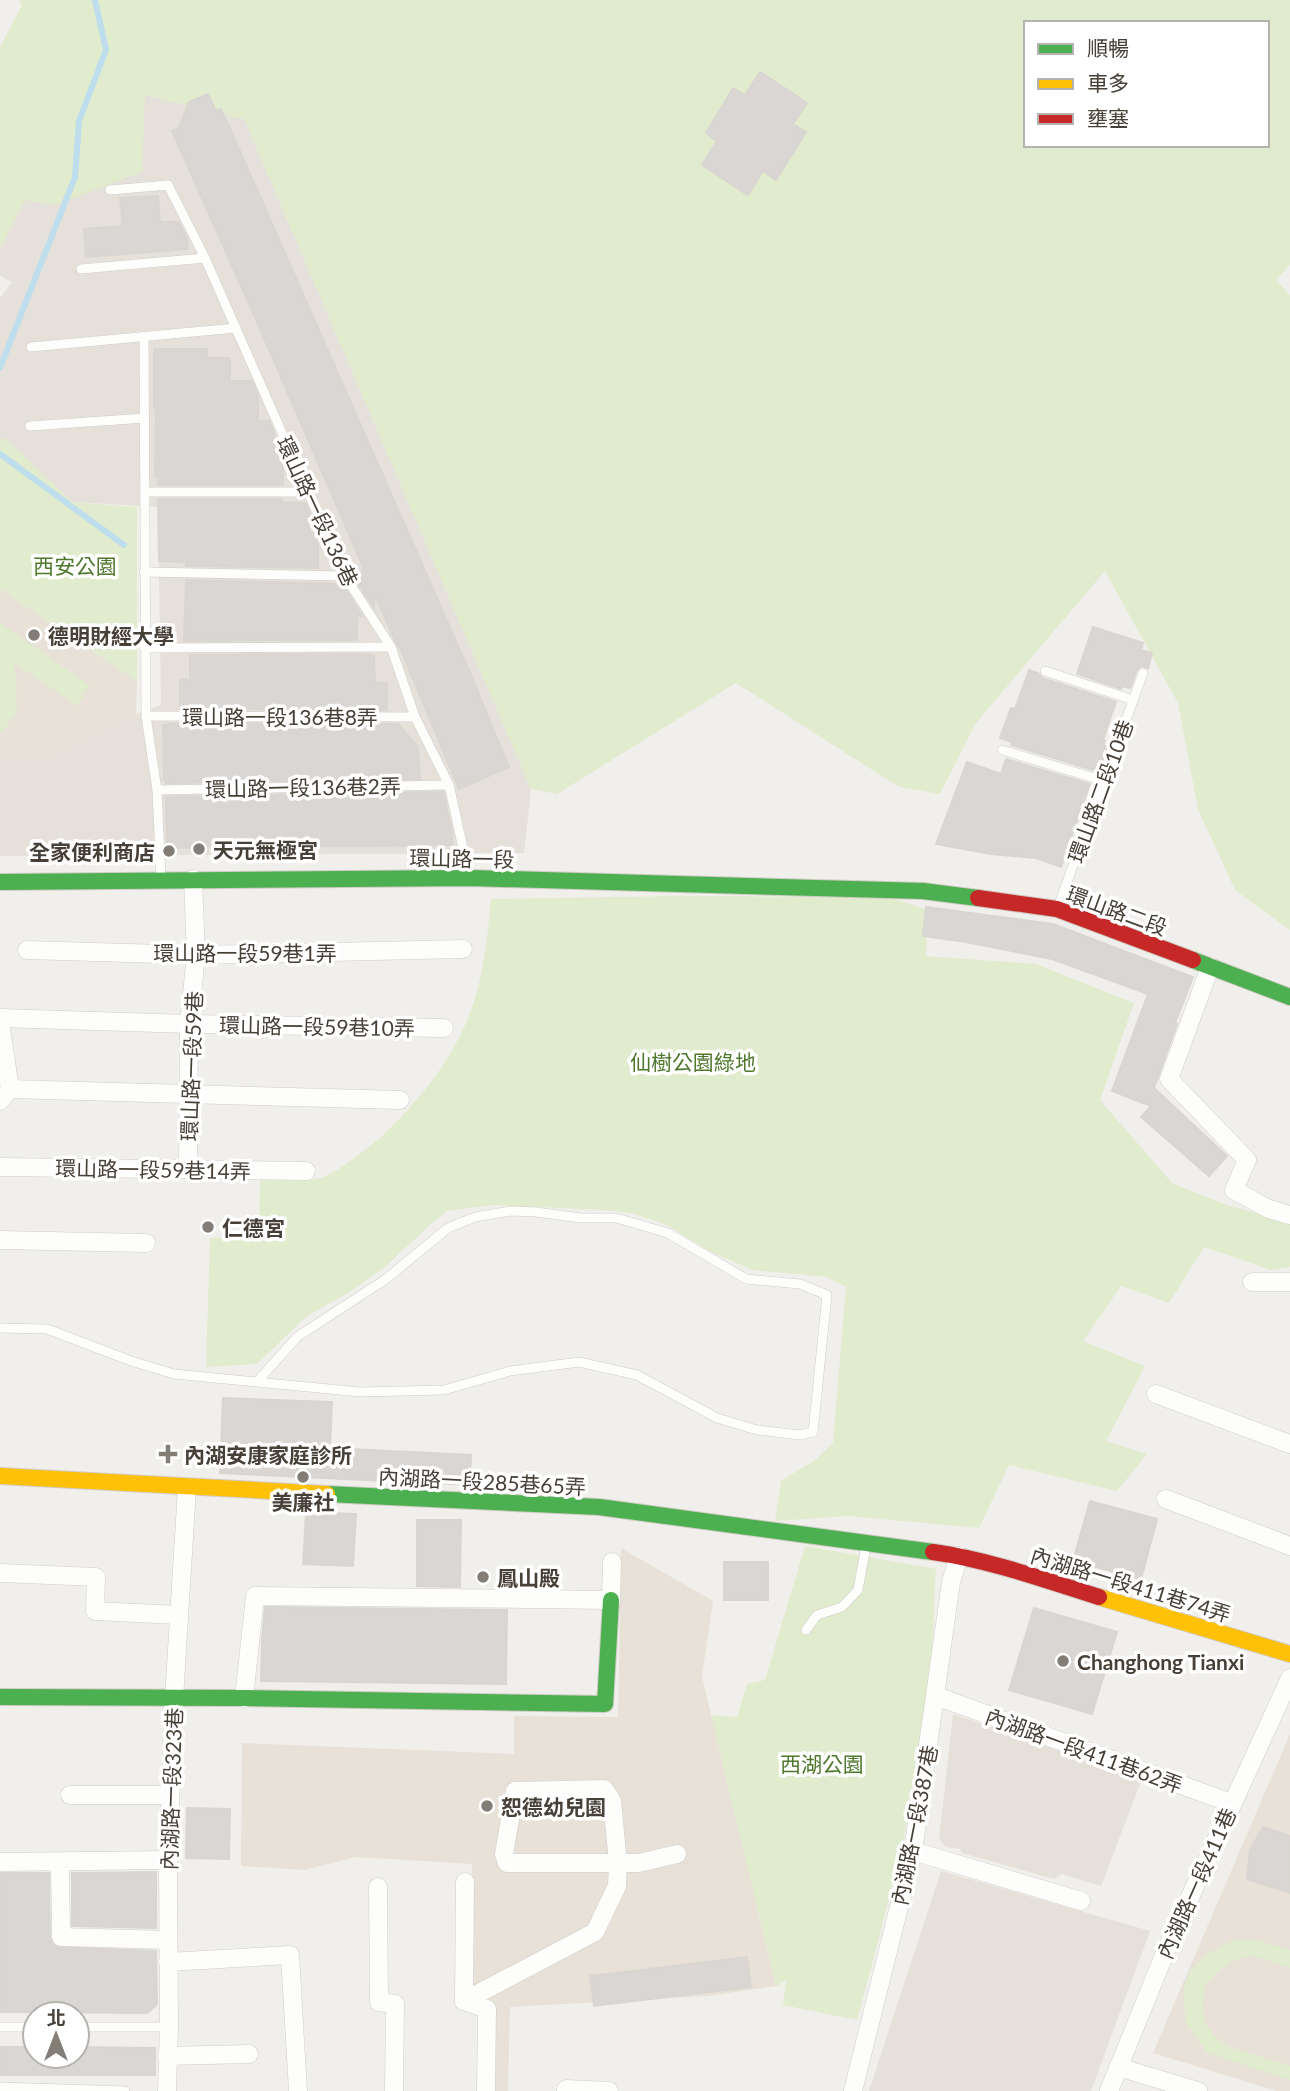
<svg xmlns="http://www.w3.org/2000/svg" width="1290" height="2091" font-family="Lato,'Noto Sans TC',sans-serif">
<style>
.residential{fill:#e5e0d9}
.education{fill:#e7e1d8}
.green{fill:#e1ebcd;fill-rule:evenodd}
.lines{fill:none;stroke-linecap:round;stroke-linejoin:round}
.stream{stroke:#bedeed;stroke-width:6}
.building{fill:#d9d6d3;stroke:#d9d6d2;stroke-width:2}
.lane-casing{stroke:#cfcdc9;stroke-width:10}
.street-casing{stroke:#cfcdc9;stroke-width:19}
.fast-casing{stroke:#d0cbc3;stroke-width:18}
.slow-casing{stroke:#d0cbc3;stroke-width:18}
.jam-casing{stroke:#d0cbc3;stroke-width:18}
.lane{stroke:#fdfdfc;stroke-width:9}
.street{stroke:#fdfdfc;stroke-width:18}
.fast{stroke:#4caf50;stroke-width:16}
.slow{stroke:#ffc107;stroke-width:16}
.jam{stroke:#c62828;stroke-width:16}
.poi-dot{fill:#827d77;stroke:#fff;stroke-width:2.5}
.labels{text-anchor:middle;dominant-baseline:central;stroke-width:7;stroke-linejoin:round;paint-order:stroke}
.street-label{font-size:21px;fill:#474038;stroke:#fff}
.park-label{font-size:21px;fill:#4f782c;stroke:#fff}
.poi-label{font-size:21px;font-weight:bold;fill:#474038;stroke:#fff;text-anchor:start}
</style>
<rect width="100%" height="100%" fill="#f1efec"/>
<g class="residential">
<path d="M145,95L244,119L531,789L524,853L0,856V761L47,757L136,714L161,705L158,507L72,502L6,439H0V298L12,282L0,276V249L25,199Z"/>
<path d="M953,1714L1142,1779L1101,1886L1062,1874L1054,1879L962,1853L960,1849L946,1847L939,1839Z"/>
<path d="M941,1871L1150,1931L1091,2091H869Z"/>
</g>
<g class="education">
<path d="M0,589L137,681L136,714L47,757L0,761Z"/>
<path d="M621,1548L713,1601L702,1676L776,1986L708,1996L510,2007L508,2091H480L483,1999L472,1993V1864L356,1857L304,1870L241,1866L242,1743L514,1754V1716L618,1717Z"/>
<path d="M1290,1734V2091H1277L1153,2053Z"/>
</g>
<g class="green">
<path d="M19,0H1290V265L1276,280L1290,295V930L1235,890L1198,809L1178,703L1105,571L976,723L940,794L899,787L736,683L557,794L531,789L244,119L145,95L142,172L55,205L25,200L0,249V47L22,5ZM1026,23H1267V145H1026Z"/>
<path d="M0,439H6L72,502L137,507V681L0,589Z"/>
<path d="M0,623L89,685L78,706L13,662L16,678L17,711L4,730L0,732Z"/>
<path d="M684,896L889,897L928,910L926,956L1036,964L1134,1003L1100,1100L1172,1183L1224,1204L1290,1223V1267L1271,1270L1204,1247L1169,1303L1121,1286L1083,1341L1145,1366L1106,1441L1147,1454L1117,1491L1009,1465L979,1528L848,1516L775,1521L781,1481L815,1460L833,1443L846,1287L826,1277L753,1270L711,1252L667,1225L631,1213L604,1210L494,1205L468,1208L447,1211L430,1225L385,1267L348,1293L307,1316L257,1364L206,1367L210,1238L259,1237L260,1180C277,1180 304,1182 320,1178C334,1175 370,1147 382,1136C423,1097 460,1051 476,995C485,963 488,931 491,899Z"/>
<path d="M805,1546L936,1569C933,1610 934,1651 929,1692C916,1804 886,1912 857,2020L783,2005L786,1981L776,1986L711,1715L737,1717L747,1684L765,1680Z"/>
<path d="M1234,1940H1256L1290,1950V1968L1252,1955L1233,1961L1218,1971L1205,1986L1203,2003L1204,2021L1214,2035L1227,2046L1290,2066V2080L1207,2053L1185,2021L1184,1986L1190,1971L1203,1957L1219,1947Z"/>
</g>
<g class="lines">
<g class="stream">
<path d="M0,368L75,177L79,121L106,50L95,0"/>
<path d="M0,454L124,545"/>
</g>
</g>
<g class="building">
<path d="M760,72L807,103L793,124L806,132L776,180L763,171L748,195L702,165L717,141L706,133L733,88L745,95Z"/>
<path d="M208,94L216,111L221,109L236,142L470,673L509,767L459,789L398,643V647L374,593V608L354,577L364,569L258,324L172,131L179,128L189,102Z"/>
<path d="M158,196L160,222H179L187,239L188,249L86,257L84,229L123,226L120,198Z"/>
<path d="M154,349H207V358H230V381H252L258,396V421H269L274,433V450H282L283,453V485H158V476H155L156,408H154Z"/>
<path d="M158,499H282V502L305,503L310,514V533H318V568L186,566V562L159,561Z"/>
<path d="M186,580L342,584L362,616H357V640L184,641Z"/>
<path d="M1093,627L1143,643L1141,650L1152,653L1148,668L1141,666L1137,670L1130,688L1122,686L1121,689L1077,674Z"/>
<path d="M357,654L374,655L375,683H387V710L180,709V680H190V655Z"/>
<path d="M1029,670L1038,673L1043,678L1116,702L1103,740L1105,741L1103,745L1108,747L1099,772L1011,745L1012,742L1000,738L1011,708L1015,709Z"/>
<path d="M180,723L398,724L418,747L420,779L166,783V780H164L163,725Z"/>
<path d="M1006,759L1090,784L1061,867L1036,858L991,854L936,844L967,762L1001,774Z"/>
<path d="M443,792L452,832V845L167,848L166,797Z"/>
<path d="M926,907L1053,924L1193,977L1175,1023L1177,1024L1154,1088L1227,1156L1209,1176L1141,1117L1151,1106L1112,1091L1148,994L1052,959L966,942L923,936Z"/>
<path d="M223,1398L332,1402L330,1448L471,1455L470,1485L220,1473Z"/>
<path d="M1090,1501L1157,1519L1141,1579L1073,1561Z"/>
<path d="M306,1512L356,1514L353,1566L303,1564Z"/>
<path d="M417,1520H461L460,1587L417,1586Z"/>
<rect x="724" y="1562" width="44" height="38"/>
<path d="M265,1607L507,1610L506,1684L261,1681L262,1641Z"/>
<path d="M1034,1608L1117,1632L1092,1714L1009,1690Z"/>
<path d="M187,1808L230,1809L229,1859L186,1858Z"/>
<path d="M1263,1827L1290,1836V1893L1247,1879L1250,1850Z"/>
<path d="M156,1872V1928L72,1926V1873Z"/>
<path d="M0,1873H49L50,1937L52,1943L56,1947L156,1951L157,2004L147,2013L0,2012Z"/>
<path d="M747,1957L751,1987L594,2006L590,1976Z"/>
<path d="M0,2047H35V2056H77V2047L155,2048V2075H0Z"/>
</g>
<g class="lines">
<defs>
<g id="lane">
<path d="M110,190L168,185L205,258L345,576L391,647L415,717L449,785L469,875"/>
<path d="M81,269L205,258"/>
<path d="M144,337L146,716L157,790L161,878"/>
<path d="M31,347L236,328"/>
<path d="M30,426L145,418"/>
<path d="M145,492H308"/>
<path d="M144,572L345,576"/>
<path d="M144,648L391,647"/>
<path d="M1045,671L1133,700"/>
<path d="M146,716L415,717"/>
<path d="M1002,750L1104,781"/>
<path d="M157,790L449,785"/>
<path d="M1058,907L1143,673"/>
<path d="M0,1328L47,1329L134,1362L174,1374L360,1392L444,1390L510,1371L579,1362L637,1375L717,1418L757,1430L800,1435L813,1432L827,1295L800,1284L746,1279L668,1233L616,1218H581L536,1212L511,1211L475,1217L448,1228L386,1279L297,1337L257,1382"/>
<path d="M806,1630L817,1615L842,1607L858,1590L866,1546"/>
<path d="M0,2027H35"/>
<path d="M77,2027H169"/>
<path d="M0,2087L125,2091"/>
</g>
<g id="street">
<path d="M27,950L196,955L463,949"/>
<path d="M1210,967L1169,1079L1247,1160L1234,1190L1269,1209L1290,1215"/>
<path d="M0,1018L189,1024L444,1028"/>
<path d="M0,1022L10,1089L0,1101"/>
<path d="M10,1089L400,1100"/>
<path d="M0,1167L306,1171"/>
<path d="M188,1168L189,1024L196,955L193,879"/>
<path d="M0,1240L146,1243"/>
<path d="M1252,1282H1290"/>
<path d="M1156,1394L1290,1444"/>
<path d="M1166,1499L1290,1546"/>
<path d="M0,1573L96,1577L95,1611L179,1615"/>
<path d="M936,1696L1231,1803"/>
<path d="M244,1698L255,1596L611,1600L612,1562"/>
<path d="M70,1795H170"/>
<path d="M913,1851L1081,1901"/>
<path d="M0,1862L168,1860"/>
<path d="M60,1862L61,1937L168,1940"/>
<path d="M465,1882L464,2001L487,2009L486,2091"/>
<path d="M378,1887L379,2002L395,2004L394,2091"/>
<path d="M168,1962L290,1955L298,2091"/>
<path d="M464,2001L595,1932L617,1886L618,1863L612,1801L604,1789L515,1791L504,1854L507,1863H639L677,1854"/>
<path d="M167,2056L249,2054"/>
<path d="M1118,2067L1198,2091"/>
<path d="M167,2091L169,2027L168,1860L174,1699L187,1488"/>
<path d="M566,2091V2089L609,2091"/>
<path d="M853,2091L913,1851L951,1582L959,1556"/>
<path d="M1109,2091L1169,1943L1290,1678"/>
</g>
<g id="fast">
<path d="M0,882L470,878L923,891L978,898"/>
<path d="M1193,960L1290,997"/>
<path d="M327,1494L599,1507L933,1552"/>
<path d="M0,1697L244,1698L605,1704L611,1600"/>
</g>
<g id="slow">
<path d="M0,1476L327,1494"/>
<path d="M1099,1597L1290,1654"/>
</g>
<g id="jam">
<path d="M978,898L1057,909L1193,960"/>
<path d="M933,1552C990,1560 1045,1580 1099,1597"/>
</g>
</defs>
<use href="#lane" class="lane-casing"/>
<use href="#street" class="street-casing"/>
<use href="#fast" class="fast-casing"/>
<use href="#slow" class="slow-casing"/>
<use href="#jam" class="jam-casing"/>
<use href="#lane" class="lane"/>
<use href="#street" class="street"/>
<use href="#fast" class="fast"/>
<use href="#slow" class="slow"/>
<use href="#jam" class="jam"/>
</g>
<g class="poi-dot">
<circle cx="34" cy="635" r="7"/>
<circle cx="199" cy="849" r="7"/>
<circle cx="169" cy="851" r="7"/>
<circle cx="208" cy="1227" r="7"/>
<path d="M164.5 1443.5h7v7h7v7h-7v7h-7v-7h-7v-7h7z"/>
<circle cx="303" cy="1477" r="7"/>
<circle cx="483" cy="1577" r="7"/>
<circle cx="1063" cy="1661" r="7"/>
<circle cx="487" cy="1806" r="7"/>
</g>
<g class="labels">
<g class="street-label">
<text transform="translate(318 511) rotate(65)">環山路一段136巷</text>
<text x="280" y="716">環山路一段136巷8弄</text>
<text transform="translate(303 787) rotate(-1)">環山路一段136巷2弄</text>
<text transform="translate(1100 791) rotate(-70)">環山路二段10巷</text>
<text transform="translate(462 858) rotate(1)">環山路一段</text>
<text transform="translate(1117 910) rotate(20)">環山路二段</text>
<text x="245" y="952">環山路一段59巷1弄</text>
<text transform="translate(317 1026) rotate(1)">環山路一段59巷10弄</text>
<text transform="translate(191 1066) rotate(-88)">環山路一段59巷</text>
<text transform="translate(153 1169) rotate(1)">環山路一段59巷14弄</text>
<text transform="translate(482 1481) rotate(3)">內湖路一段285巷65弄</text>
<text transform="translate(1131 1584) rotate(17)">內湖路一段411巷74弄</text>
<text transform="translate(1084 1750) rotate(20)">內湖路一段411巷62弄</text>
<text transform="translate(171 1789) rotate(-88)">內湖路一段323巷</text>
<text transform="translate(914 1825) rotate(-79)">內湖路一段387巷</text>
<text transform="translate(1196 1883) rotate(-66)">內湖路一段411巷</text>
</g>
<g class="park-label">
<text x="75" y="565">西安公園</text>
<text x="693" y="1061">仙樹公園綠地</text>
<text x="822" y="1763">西湖公園</text>
</g>
<g class="poi-label">
<text x="48" y="635">德明財經大學</text>
<text x="213" y="849">天元無極宮</text>
<text x="155" y="851" text-anchor="end">全家便利商店</text>
<text x="222" y="1227">仁德宮</text>
<text x="184" y="1454">內湖安康家庭診所</text>
<text x="303" y="1501" text-anchor="middle">美廉社</text>
<text x="497" y="1577">鳳山殿</text>
<text x="1077" y="1661">Changhong Tianxi</text>
<text x="501" y="1806">恕德幼兒園</text>
</g>
</g>
<rect x="1024" y="21" width="245" height="126" fill="#ffffff" stroke="#b5b3af" stroke-width="2"/>
<rect x="1038" y="44" width="35" height="10" fill="#4caf50" stroke="#b5b3af" stroke-width="2"/>
<text x="1087" y="56" font-size="21" fill="#474038">順暢</text>
<rect x="1038" y="79" width="35" height="10" fill="#ffc107" stroke="#b5b3af" stroke-width="2"/>
<text x="1087" y="91" font-size="21" fill="#474038">車多</text>
<rect x="1038" y="114" width="35" height="10" fill="#c62828" stroke="#b5b3af" stroke-width="2"/>
<text x="1087" y="126" font-size="21" fill="#474038">壅塞</text>
<g transform="translate(56 2035)"><circle r="33" fill="#ffffff" stroke="#b5b3af" stroke-width="2"/>
<path d="M0-5L12 26L0 18L-12 26Z" fill="#827d77"/>
<text y="-10" font-size="19" font-weight="bold" text-anchor="middle" fill="#474038">北</text>
</g>
</svg>
